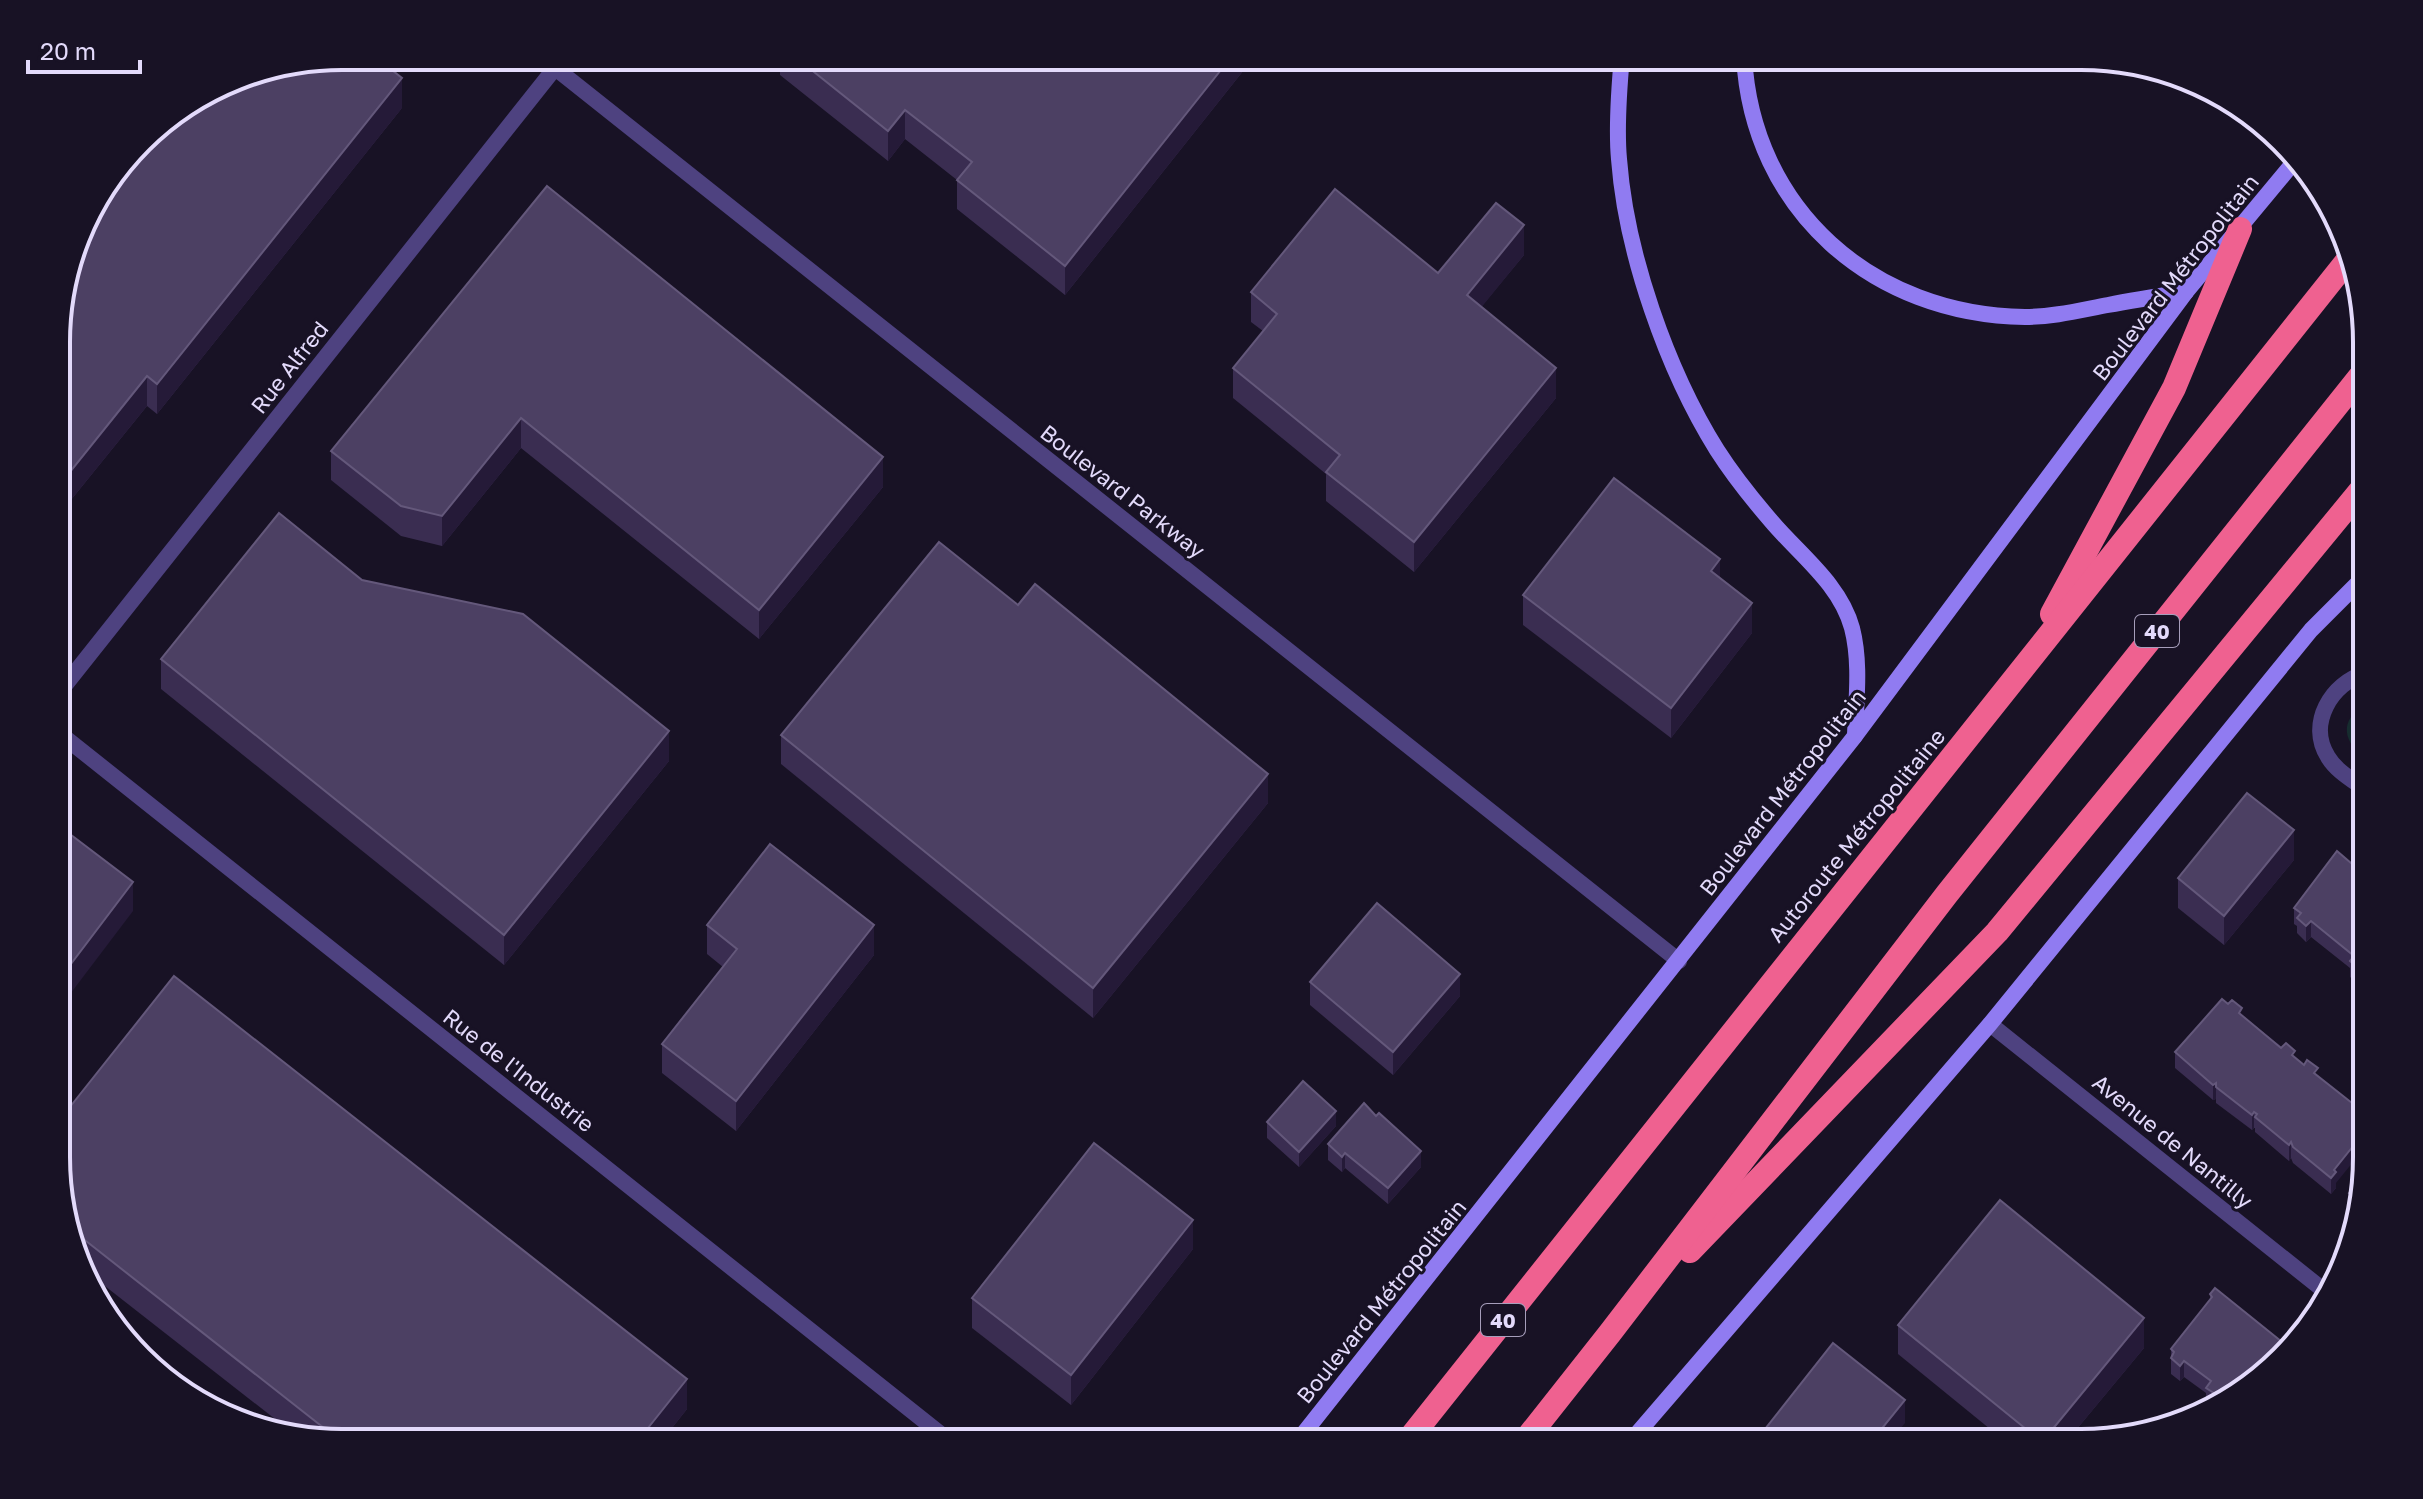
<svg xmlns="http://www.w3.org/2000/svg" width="2423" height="1499" font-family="'Golos Text',sans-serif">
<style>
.green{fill:#162c2f}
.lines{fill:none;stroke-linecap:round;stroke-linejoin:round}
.minor{stroke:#4e4280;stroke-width:16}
.secondary{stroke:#907bf1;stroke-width:16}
.motorway{stroke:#ef6190;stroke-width:24}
.wall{fill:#3a2d51}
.shaded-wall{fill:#251a38}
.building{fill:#4c4063;stroke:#64587b;stroke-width:2}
.labels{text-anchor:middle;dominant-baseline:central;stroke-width:6;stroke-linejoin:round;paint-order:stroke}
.shield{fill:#181225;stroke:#a69ebb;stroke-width:2}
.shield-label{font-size:20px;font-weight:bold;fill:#e3dafb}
.street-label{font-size:22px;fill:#e3dafb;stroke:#181225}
.rim{fill:none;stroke:#e3dafb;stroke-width:4}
</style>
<rect width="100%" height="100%" fill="#181225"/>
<path class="green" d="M2366,705V760C2344,743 2337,720 2366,705Z"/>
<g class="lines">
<g class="minor">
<path d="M540,56L1679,961"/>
<path d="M2366,673C2331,683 2307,724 2328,757C2336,771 2354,781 2366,790"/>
<path d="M58,694L555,68"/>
<path d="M58,732L952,1443"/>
<path d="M1990,1024L2327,1293"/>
</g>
<g class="secondary">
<path d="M1622,56C1619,89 1616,126 1619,159C1626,253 1667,370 1717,450C1733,475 1753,500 1772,522C1800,555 1840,584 1852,628C1861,663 1856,701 1855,736"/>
<path d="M1744,56C1752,210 1873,315 2025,317C2053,317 2081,310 2108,305C2134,300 2160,296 2186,292"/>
<path d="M1296,1443L1855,736L2186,292L2294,162"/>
<path d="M1629,1443L1990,1024L2311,630L2366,575"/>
</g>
<g class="motorway">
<path d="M2052,614L2174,388L2240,229"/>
<path d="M1690,1251L1997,932L2366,484"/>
<path d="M1406,1443L2347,261"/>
<path d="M1523,1443L1610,1333L1947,894L2366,369"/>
</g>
</g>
<g class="wall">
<path d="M780,56H1255L1065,295L957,209V180L905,139L888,161L780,75Z"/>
<path d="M402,108L157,414L147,406L58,516V305Z"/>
<path d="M547,186L883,487L759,639L521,448L442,546L401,536L331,480V451Z"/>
<path d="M1524,255L1481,307L1556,398L1414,572L1326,501V474L1233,398V368L1263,331L1251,322V292L1438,273Z"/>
<path d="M362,580L669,761L504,965L161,689V659Z"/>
<path d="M1523,595L1752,633L1671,738L1523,625Z"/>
<path d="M1018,605L1268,803L1093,1018L781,764V735Z"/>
<path d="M2294,860L2224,945L2178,908V878Z"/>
<path d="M2366,876V982L2364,980L2359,985L2350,977V968L2311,937L2306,942L2297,933V926L2294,924V908Z"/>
<path d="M707,925L874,955L736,1131L662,1073V1044L723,967L707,954Z"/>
<path d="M1310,982L1460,996L1393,1075L1310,1005Z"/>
<path d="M2228,1004L2318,1076L2336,1183V1188L2331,1194L2293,1163L2291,1158L2289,1161L2255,1132V1128H2254L2252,1130L2216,1103V1099L2213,1100L2175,1068V1052Z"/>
<path d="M1267,1122L1336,1126L1299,1167L1267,1138Z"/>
<path d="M1328,1144L1421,1167L1388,1204L1345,1168L1342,1172L1328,1160Z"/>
<path d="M2366,1174L2354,1212L2349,1208V1193L2356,1188Z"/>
<path d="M58,1194L687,1409L660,1443H341L298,1437L87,1272Z"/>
<path d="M1193,1249L1071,1405L972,1328V1298Z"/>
<path d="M2210,1294L2287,1346L2224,1405L2213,1408L2206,1403V1393L2184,1377L2180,1381L2171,1374V1349L2210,1301Z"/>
<path d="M1898,1325L2144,1348L2066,1442H2006L1898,1354Z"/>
</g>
<g class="shaded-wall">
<path d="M1232,56H1255L1065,295V266Z"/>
<path d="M402,78V108L157,414V384Z"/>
<path d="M905,110V139L888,161V131Z"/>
<path d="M1524,225V255L1467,325V295Z"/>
<path d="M1556,368V398L1414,572V542Z"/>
<path d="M147,376V406L58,516V487Z"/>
<path d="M521,418V448L442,546V516Z"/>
<path d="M883,457V487L759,639V610Z"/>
<path d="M1720,559V589L1711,571Z"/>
<path d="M1752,603V633L1671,738V708Z"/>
<path d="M669,731V761L504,965V935Z"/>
<path d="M1268,774V803L1093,1018V988Z"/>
<path d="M2294,830V860L2224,945V916Z"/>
<path d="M133,882V911L58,1010V981Z"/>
<path d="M2311,921V937L2306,942V926Z"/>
<path d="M874,925V955L736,1131V1101Z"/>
<path d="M2364,964V980L2359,985V970Z"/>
<path d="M1460,974V996L1393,1075V1052Z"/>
<path d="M2216,1083V1099L2213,1100V1085Z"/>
<path d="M1336,1111V1126L1299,1167V1152Z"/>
<path d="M2254,1112V1128L2252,1130V1115Z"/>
<path d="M2366,1130V1146L2336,1183V1188L2331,1194V1178L2334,1170Z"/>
<path d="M2291,1142V1158L2289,1161V1145Z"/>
<path d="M1421,1151V1167L1388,1204V1188Z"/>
<path d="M1345,1153V1168L1342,1172V1157Z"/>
<path d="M1193,1220V1249L1071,1405V1375Z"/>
<path d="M2144,1318V1348L2066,1442H2042Z"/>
<path d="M2184,1361V1377L2180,1381V1366Z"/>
<path d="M687,1379V1409L660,1443H636Z"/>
<path d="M2221,1390V1406L2217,1407V1395Z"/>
<path d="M1905,1400V1423L1889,1442H1871Z"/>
</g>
<g class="building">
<path d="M342,56H374L402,78L157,384L147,376L58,487V305L86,215L153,127L233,78Z"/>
<path d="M794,56H1232L1065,266L957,180L972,162L905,110L888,131Z"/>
<path d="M547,186L883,457L759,610L521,418L442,516L401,506L331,451Z"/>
<path d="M1335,189L1438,273L1496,203L1524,225L1467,295L1556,368L1414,542L1326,472L1340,455L1233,368L1277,314L1251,292Z"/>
<path d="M1614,478L1720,559L1711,571L1752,603L1671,708L1523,595Z"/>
<path d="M279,513L362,580L523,614L669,731L504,935L161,659Z"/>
<path d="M939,542L1018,605L1035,584L1268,774L1093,988L781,735Z"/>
<path d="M2247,793L2294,830L2224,916L2178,878Z"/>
<path d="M58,825L133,882L58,981Z"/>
<path d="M770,844L874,925L736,1101L662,1044L737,949L707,925Z"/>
<path d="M2337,851L2366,876V967L2364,964L2359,970L2350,961L2354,956L2311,921L2306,926L2297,918L2301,913L2294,908Z"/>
<path d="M1377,903L1460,974L1393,1052L1310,982Z"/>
<path d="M174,976L687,1379L636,1443H343L72,1230L58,1194V1122Z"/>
<path d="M2222,999L2228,1004L2232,1000L2242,1008L2239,1013L2281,1048L2286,1043L2295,1051L2292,1055L2304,1065L2307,1060L2318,1068L2314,1073L2357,1107L2361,1103L2366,1107V1130L2334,1170L2336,1172L2331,1178L2293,1147L2291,1142L2289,1145L2255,1117L2257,1114L2254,1112L2252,1115L2216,1087V1083L2213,1085L2175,1052Z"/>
<path d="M1303,1081L1336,1111L1299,1152L1267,1122Z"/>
<path d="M1364,1103L1376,1116L1379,1113L1421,1151L1388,1188L1345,1153L1342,1157L1328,1144Z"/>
<path d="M1094,1143L1193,1220L1071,1375L972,1298Z"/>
<path d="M2366,1174V1175L2358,1200L2349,1193L2354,1186L2356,1188Z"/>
<path d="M2000,1200L2144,1318L2042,1442L1898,1325Z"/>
<path d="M2215,1288L2287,1346L2231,1398L2221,1390L2217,1395L2206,1388L2211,1381L2184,1361L2180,1366L2171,1358L2174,1352L2171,1349L2212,1297L2210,1294Z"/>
<path d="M1833,1343L1905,1400L1871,1442L1754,1443Z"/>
</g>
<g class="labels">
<g class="shield">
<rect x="2135" y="615" width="44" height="32" rx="6"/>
<rect x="1481" y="1304" width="44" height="32" rx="6"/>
</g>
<g class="shield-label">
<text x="2157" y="631">40</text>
<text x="1503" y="1320">40</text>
</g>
<g class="street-label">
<text transform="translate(2175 277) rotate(-52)">Boulevard Métropolitain</text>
<text transform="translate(289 367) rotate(-52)">Rue Alfred</text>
<text transform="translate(1123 491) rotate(38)">Boulevard Parkway</text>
<text transform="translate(1782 792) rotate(-52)">Boulevard Métropolitain</text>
<text transform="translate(1856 835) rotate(-51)">Autoroute Métropolitaine</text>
<text transform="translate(519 1070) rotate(38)">Rue de l'Industrie</text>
<text transform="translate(2173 1141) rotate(39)">Avenue de Nantilly</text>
<text transform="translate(1381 1301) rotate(-51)">Boulevard Métropolitain</text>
</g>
</g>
<path d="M0 0H2423V1499H0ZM342 70H2081A272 272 0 0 1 2353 342V1157A272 272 0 0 1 2081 1429H342A272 272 0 0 1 70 1157V342A272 272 0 0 1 342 70Z" fill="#181225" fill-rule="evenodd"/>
<path class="rim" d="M342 70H2081A272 272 0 0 1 2353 342V1157A272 272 0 0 1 2081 1429H342A272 272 0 0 1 70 1157V342A272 272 0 0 1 342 70Z"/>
<path d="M28 60v12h112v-12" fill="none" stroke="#e3dafb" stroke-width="4"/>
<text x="40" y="60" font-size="24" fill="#e3dafb" stroke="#181225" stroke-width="6" paint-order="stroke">20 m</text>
</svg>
